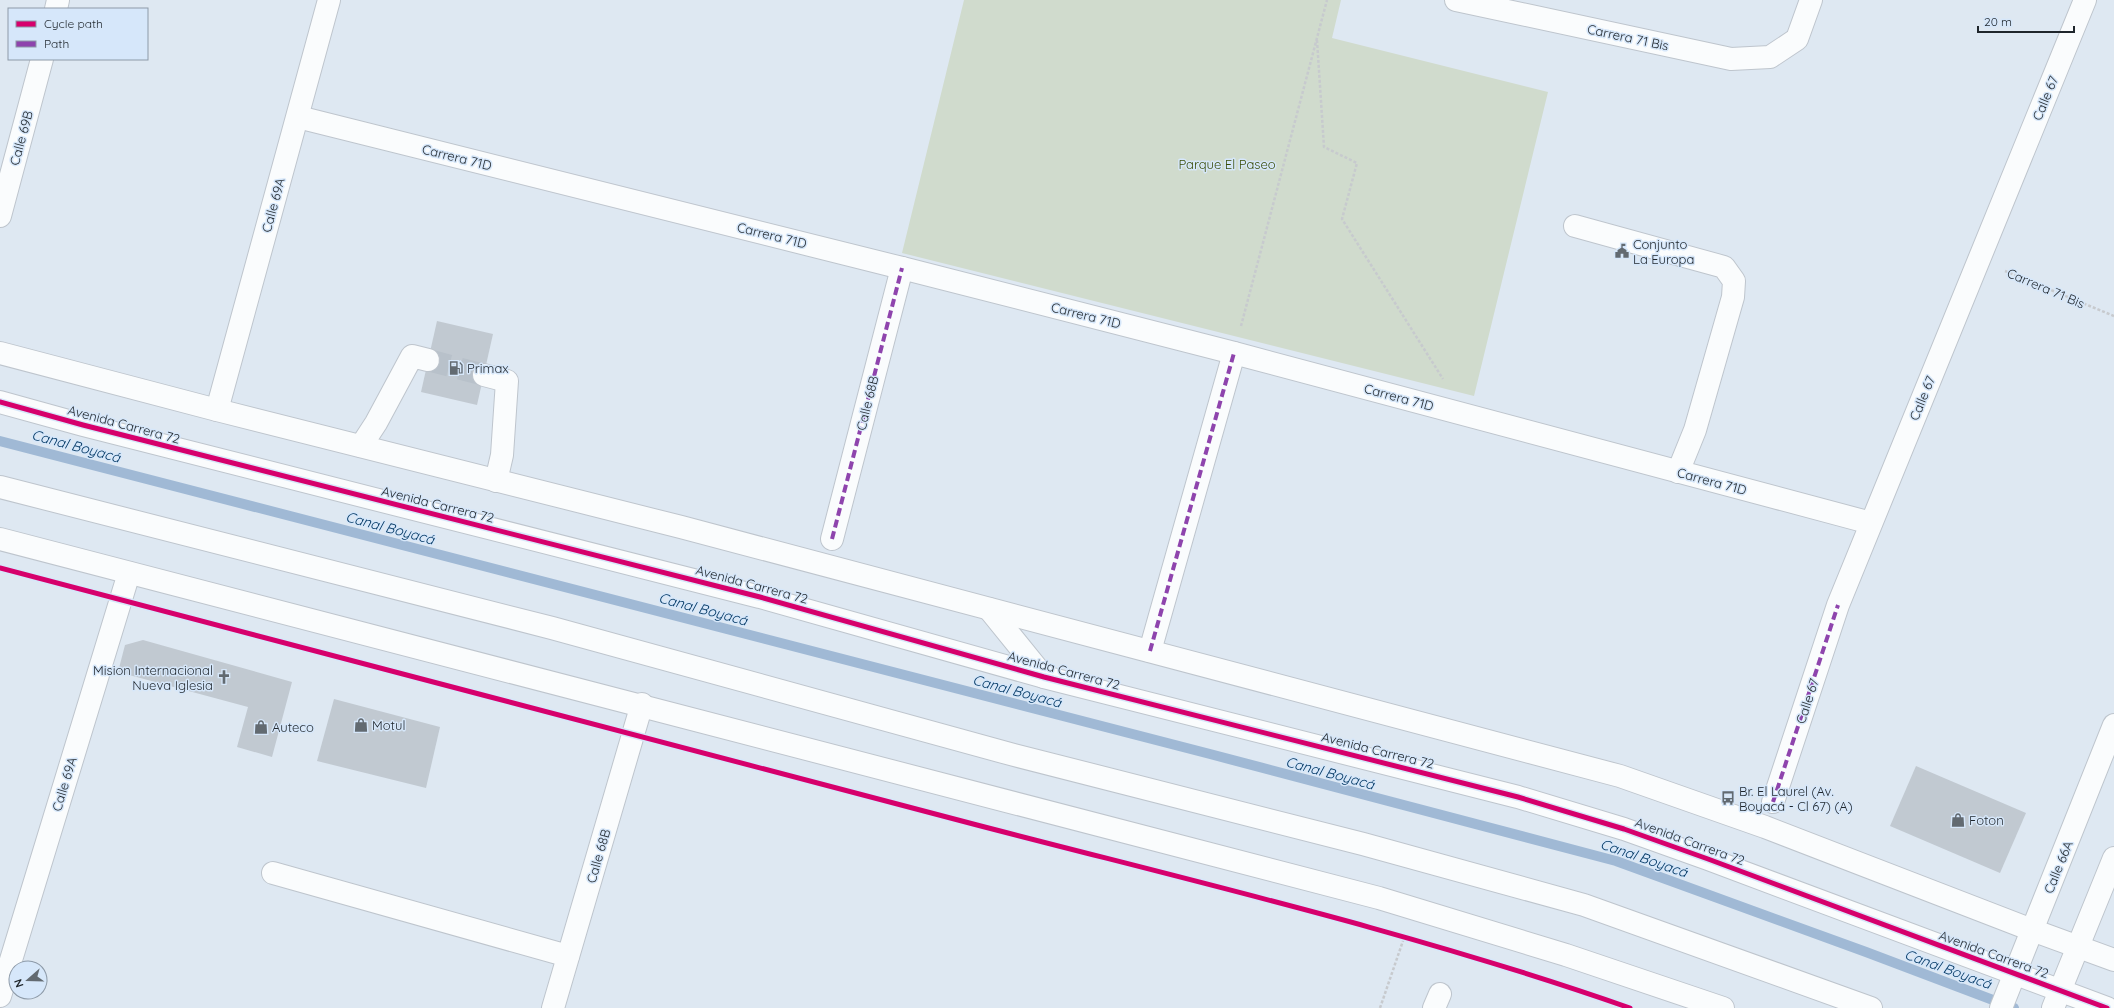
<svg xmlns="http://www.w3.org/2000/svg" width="2114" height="1008" font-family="Quicksand,sans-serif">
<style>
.green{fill:#d0dbcd}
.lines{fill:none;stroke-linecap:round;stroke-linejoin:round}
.stream{stroke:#a0b9d5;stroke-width:10}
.building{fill:#c1c9d1}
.minor-tunnel{stroke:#b8c1ca;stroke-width:22;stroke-dasharray:22 11;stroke-linecap:butt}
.minor-casing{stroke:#bec5cd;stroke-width:24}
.highway-casing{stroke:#bec5cd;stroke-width:24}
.path{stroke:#c7cace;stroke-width:2.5;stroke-dasharray:3 2;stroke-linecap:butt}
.minor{stroke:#fafcfd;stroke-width:22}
.highway{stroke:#fafcfd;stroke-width:22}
.quiet{stroke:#8e44ad;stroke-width:4;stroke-dasharray:8 4;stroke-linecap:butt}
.cycleway-casing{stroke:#d6e7fa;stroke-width:8}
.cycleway{stroke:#d6006c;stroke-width:5}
.labels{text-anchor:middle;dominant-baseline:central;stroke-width:3;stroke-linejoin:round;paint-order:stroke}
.street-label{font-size:13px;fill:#1f262c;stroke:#d6e7fa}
.park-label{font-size:13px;fill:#384b04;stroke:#d6e7fa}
.poi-label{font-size:13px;fill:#1f262c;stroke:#d6e7fa;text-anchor:start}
.water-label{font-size:14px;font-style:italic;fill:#033864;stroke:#d6e7fa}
</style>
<rect width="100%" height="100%" fill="#dee8f2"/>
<path class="green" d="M964,0H1341L1332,38L1548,92L1474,396L902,253Z"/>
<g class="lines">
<path class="stream" d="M0,441L1210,754L1616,861L1866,952L2014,1008"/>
</g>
<g class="building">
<path d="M437,321L493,334L477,405L421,392Z"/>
<path d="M143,640L292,682L272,757L237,747L248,707L118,672L125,645Z"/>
<path d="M334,699L440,727L426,788L317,761Z"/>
<path d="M1916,766L2026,813L2000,873L1890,826Z"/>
</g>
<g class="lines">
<path class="minor-tunnel" d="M428,360L484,375"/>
<defs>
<g id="minor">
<path d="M1456,0L1731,59L1770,57L1797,39L1811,0"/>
<path d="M56,9L58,0"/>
<path d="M298,117L902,268L1234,353L1871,523"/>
<path d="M0,216L42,59"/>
<path d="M1575,226L1724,267L1734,281L1733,297L1695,430L1678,472"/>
<path d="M484,375L507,381L502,455L496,481"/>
<path d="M217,410L329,0"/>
<path d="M361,446L376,423L412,356L428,360"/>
<path d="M832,539L902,268"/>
<path d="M1150,651L1234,353"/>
<path d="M1773,802L1838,605L2085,0"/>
<path d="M273,873L568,956"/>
<path d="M0,996L129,573"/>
<path d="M553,1008L642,704"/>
<path d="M1434,1008L1440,994"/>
<path d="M2001,1008L2114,725"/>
<path d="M2053,1008L2114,858"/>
</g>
<g id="highway">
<path d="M0,353L217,410L681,527L1620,776L1765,827L2032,930L2114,960"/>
<path d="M0,402L83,425L760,597L1044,677L1518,797L1624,829L1708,859L2107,1008"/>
<path d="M0,487L552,628L1014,755L1363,844L1584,905L1871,1008"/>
<path d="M0,539L1379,898L1566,955L1723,1008"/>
<path d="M989,609L1044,677"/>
</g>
</defs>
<use href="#minor" class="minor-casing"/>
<use href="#highway" class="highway-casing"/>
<g class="path">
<path d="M1317,40L1324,147L1357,163L1342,219L1443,379"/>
<path d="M2005,271L2114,316"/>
<path d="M1241,326L1327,0"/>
<path d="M1380,1008L1405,935"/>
</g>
<use href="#minor" class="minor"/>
<use href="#highway" class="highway"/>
<g class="quiet">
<path d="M832,539L902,268"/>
<path d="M1150,651L1234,353"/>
<path d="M1773,802L1838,605"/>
</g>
<defs>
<g id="cycleway">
<path d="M0,402L83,425L760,597L1044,677L1518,797L1624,829L1708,859L2107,1008"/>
<path d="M0,568C326,654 651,739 977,825C1196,882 1416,933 1630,1008"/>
</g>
</defs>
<use href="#cycleway" class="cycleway-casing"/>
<use href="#cycleway" class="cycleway"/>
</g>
<defs>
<symbol id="civic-bare" viewBox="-9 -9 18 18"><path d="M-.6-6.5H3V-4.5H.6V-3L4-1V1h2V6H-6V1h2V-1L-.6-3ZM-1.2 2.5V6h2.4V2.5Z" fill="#626a71" stroke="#d6e7fa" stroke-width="2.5" paint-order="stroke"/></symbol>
<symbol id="fuel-bare" viewBox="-9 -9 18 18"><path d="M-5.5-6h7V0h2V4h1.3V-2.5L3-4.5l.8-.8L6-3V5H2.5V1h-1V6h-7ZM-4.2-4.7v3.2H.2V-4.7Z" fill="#626a71" stroke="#d6e7fa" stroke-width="2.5" paint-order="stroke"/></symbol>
<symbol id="church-bare" viewBox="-9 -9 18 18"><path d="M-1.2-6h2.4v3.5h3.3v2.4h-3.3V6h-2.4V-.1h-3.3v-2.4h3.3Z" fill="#626a71" stroke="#d6e7fa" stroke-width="2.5" paint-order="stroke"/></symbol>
<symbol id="shop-bare" viewBox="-9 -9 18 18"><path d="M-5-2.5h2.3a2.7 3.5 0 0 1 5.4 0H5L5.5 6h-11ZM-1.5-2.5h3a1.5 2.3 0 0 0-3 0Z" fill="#626a71" stroke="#d6e7fa" stroke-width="2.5" paint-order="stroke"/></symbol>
<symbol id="bus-bare" viewBox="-9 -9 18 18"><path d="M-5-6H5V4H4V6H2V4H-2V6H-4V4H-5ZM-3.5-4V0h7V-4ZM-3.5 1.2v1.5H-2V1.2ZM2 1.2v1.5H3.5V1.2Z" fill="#626a71" stroke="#d6e7fa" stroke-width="2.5" paint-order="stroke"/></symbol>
</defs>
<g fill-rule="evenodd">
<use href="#civic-bare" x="1612" y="241" width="20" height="20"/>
<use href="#fuel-bare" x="446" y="358" width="20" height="20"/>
<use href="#church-bare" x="214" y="667" width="20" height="20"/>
<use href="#shop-bare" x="351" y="715" width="20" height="20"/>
<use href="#shop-bare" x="251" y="717" width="20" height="20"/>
<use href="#bus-bare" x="1718" y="788" width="20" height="20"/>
<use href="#shop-bare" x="1948" y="810" width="20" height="20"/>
</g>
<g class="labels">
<g class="street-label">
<text transform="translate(1628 37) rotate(12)">Carrera 71 Bis</text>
<text transform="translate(2045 98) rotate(-68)">Calle 67</text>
<text transform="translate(21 138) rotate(-75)">Calle 69B</text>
<text transform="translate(457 157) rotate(14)">Carrera 71D</text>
<text transform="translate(273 205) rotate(-75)">Calle 69A</text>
<text transform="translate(772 235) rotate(14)">Carrera 71D</text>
<text transform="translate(2046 288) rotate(23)">Carrera 71 Bis</text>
<text transform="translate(1086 315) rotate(14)">Carrera 71D</text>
<text transform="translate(1399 397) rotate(15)">Carrera 71D</text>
<text transform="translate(1922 398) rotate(-68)">Calle 67</text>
<text transform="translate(867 403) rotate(-76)">Calle 68B</text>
<text transform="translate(124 424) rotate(15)">Avenida Carrera 72</text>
<text transform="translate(1712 481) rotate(15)">Carrera 71D</text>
<text transform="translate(438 504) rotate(14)">Avenida Carrera 72</text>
<text transform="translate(752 584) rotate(15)">Avenida Carrera 72</text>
<text transform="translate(1064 670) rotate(15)">Avenida Carrera 72</text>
<text transform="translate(1807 701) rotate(-72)">Calle 67</text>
<text transform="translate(1378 750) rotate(14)">Avenida Carrera 72</text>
<text transform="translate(64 784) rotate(-73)">Calle 69A</text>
<text transform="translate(1690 841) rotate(20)">Avenida Carrera 72</text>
<text transform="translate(598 856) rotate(-74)">Calle 68B</text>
<text transform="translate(2058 867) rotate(-68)">Calle 66A</text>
<text transform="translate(1994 954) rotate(20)">Avenida Carrera 72</text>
</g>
<g class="park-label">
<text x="1227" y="164">Parque El Paseo</text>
</g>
<g class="poi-label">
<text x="1633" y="244">Conjunto<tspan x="1633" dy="15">La Europa</tspan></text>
<text x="467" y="368">Primax</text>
<text x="213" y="670" text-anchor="end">Mision Internacional<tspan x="213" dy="15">Nueva Iglesia</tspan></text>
<text x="372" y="725">Motul</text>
<text x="272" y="727">Auteco</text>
<text x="1739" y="791">Br. El Laurel (Av.<tspan x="1739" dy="15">Boyacá - Cl 67) (A)</tspan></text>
<text x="1969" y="820">Foton</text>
</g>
<g class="water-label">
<text transform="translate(76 446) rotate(15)">Canal Boyacá</text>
<text transform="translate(390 528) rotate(15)">Canal Boyacá</text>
<text transform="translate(703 609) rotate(15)">Canal Boyacá</text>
<text transform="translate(1017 691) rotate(15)">Canal Boyacá</text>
<text transform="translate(1330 773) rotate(15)">Canal Boyacá</text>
<text transform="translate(1644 858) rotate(19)">Canal Boyacá</text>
<text transform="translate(1948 969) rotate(20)">Canal Boyacá</text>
</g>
</g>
<rect x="8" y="8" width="140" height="52" fill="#d6e7fa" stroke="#8d9aa8"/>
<rect x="16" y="21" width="20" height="6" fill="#d6006c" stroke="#8d9aa8"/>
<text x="44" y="28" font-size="12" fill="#1f262c">Cycle path</text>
<rect x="16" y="41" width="20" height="6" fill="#8e44ad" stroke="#8d9aa8"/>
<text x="44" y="48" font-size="12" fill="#1f262c">Path</text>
<g transform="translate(28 980) rotate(250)"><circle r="19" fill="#d6e7fa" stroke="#8d9aa8"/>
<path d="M0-3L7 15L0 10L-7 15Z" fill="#626a71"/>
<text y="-6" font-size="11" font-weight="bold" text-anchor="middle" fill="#1f262c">N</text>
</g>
<path d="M1978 26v6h96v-6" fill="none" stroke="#1f262c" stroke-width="2"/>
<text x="1984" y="26" font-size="12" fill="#1f262c" stroke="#d6e7fa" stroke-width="3" paint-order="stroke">20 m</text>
</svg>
